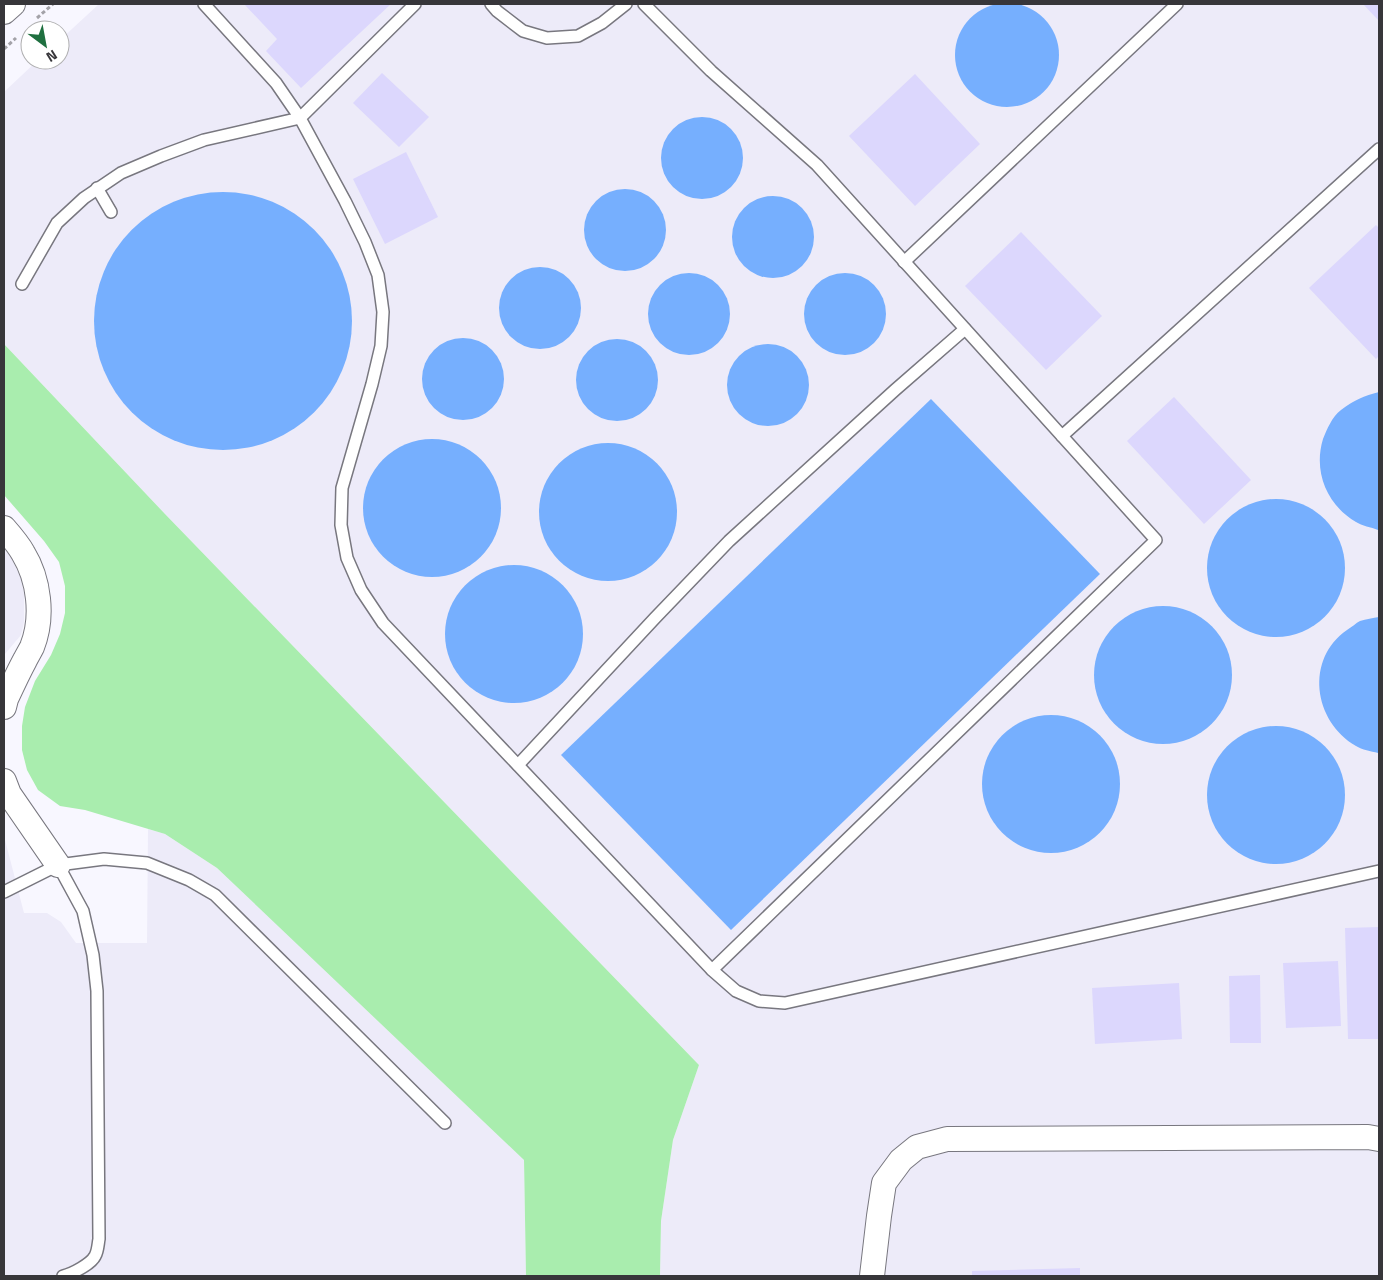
<svg xmlns="http://www.w3.org/2000/svg" width="1383" height="1280" font-family="'Titillium Web',sans-serif">
<style>
.built{fill:#edebf9}
.green{fill:#a9edae}
.water{fill:#76affe}
.building{fill:#dcd7fd}
.lines{fill:none;stroke-linecap:round;stroke-linejoin:round}
.lane-casing{stroke:#78777f;stroke-width:14}
.street-casing{stroke:#78777f;stroke-width:26}
.path{stroke:#a3a2a8;stroke-width:3;stroke-dasharray:4 2.5;stroke-linecap:butt}
.lane{stroke:#fff;stroke-width:11}
.street{stroke:#fff;stroke-width:24}
</style>
<rect width="100%" height="100%" fill="#f8f7ff"/>
<g class="built">
<path d="M99,4H1379V1276H660L661,1221L673,1140L699,1065L165,514L4,344V92L38,60H60V40Z"/>
<path d="M4,548L10,556L20,575L24,594V622L21,635L4,655Z"/>
<path d="M148,829L165,834L217,868L524,1160L526,1276H4V836L24,913H47L61,922L76,943H147Z"/>
</g>
<path class="green" d="M4,344L165,514L699,1065L673,1140L661,1221L660,1276H526L524,1160L217,868L165,834L85,810L60,806L38,790L27,770L22,750V726L25,707L35,681L51,655L60,634L65,613V586L59,562L44,541L4,495Z"/>
<g class="water">
<circle cx="1007" cy="55" r="52"/>
<circle cx="702" cy="158" r="41"/>
<circle cx="625" cy="230" r="41"/>
<circle cx="223" cy="321" r="129"/>
<circle cx="773" cy="237" r="41"/>
<circle cx="540" cy="308" r="41"/>
<circle cx="689" cy="314" r="41"/>
<circle cx="845" cy="314" r="41"/>
<circle cx="463" cy="379" r="41"/>
<circle cx="617" cy="380" r="41"/>
<circle cx="768" cy="385" r="41"/>
<path d="M1379,392V530H1378C1371,527 1362,526 1356,522C1327,505 1313,472 1323,439C1327,429 1332,417 1341,410C1354,400 1364,396 1379,392Z"/>
<path d="M931,399L1100,574L731,930L561,755Z"/>
<circle cx="432" cy="508" r="69"/>
<circle cx="608" cy="512" r="69"/>
<circle cx="1276" cy="568" r="69"/>
<circle cx="514" cy="634" r="69"/>
<circle cx="1163" cy="675" r="69"/>
<path d="M1379,617V753H1378C1371,751 1362,750 1356,746C1313,721 1305,659 1347,630C1352,627 1356,623 1360,621C1366,619 1373,618 1379,617Z"/>
<circle cx="1051" cy="784" r="69"/>
<circle cx="1276" cy="795" r="69"/>
</g>
<g class="building">
<path d="M244,4H391L301,88L266,51L277,39Z"/>
<path d="M1363,4H1379V21Z"/>
<path d="M382,73L429,117L399,147L353,103Z"/>
<path d="M915,74L980,144L915,206L849,136Z"/>
<path d="M406,152L438,217L385,244L353,179Z"/>
<path d="M1376,225L1379,228V356L1376,359L1309,288Z"/>
<path d="M1021,232L1102,316L1046,370L965,286Z"/>
<path d="M1174,397L1251,480L1204,524L1127,441Z"/>
<path d="M1379,927V1039H1348L1345,928Z"/>
<path d="M1338,961L1341,1026L1286,1028L1283,963Z"/>
<path d="M1260,975L1261,1043H1230L1229,976Z"/>
<path d="M1179,983L1182,1039L1095,1044L1092,988Z"/>
<path d="M1080,1268V1276H972V1271Z"/>
</g>
<g class="lines">
<defs>
<g id="lane">
<path d="M415,4L300,118L345,201L365,242L378,275L383,312L381,346L372,384L342,488L341,525L347,558L361,590L383,623L712,970L736,991L759,1001L785,1003L1379,871"/>
<path d="M491,4L497,11L523,31L547,38L578,36L602,23L626,4"/>
<path d="M644,4L711,71L817,165L1156,540L712,970"/>
<path d="M97,188L111,212"/>
<path d="M904,262L1177,4"/>
<path d="M22,284L57,223L84,198L121,173L161,156L204,140L300,118L276,83L204,4"/>
<path d="M1062,436L1379,149"/>
<path d="M518,765L655,618L729,541L895,390L965,329"/>
<path d="M58,865L83,911L93,955L97,991L99,1239C98,1244 98,1251 95,1256C91,1264 72,1274 63,1276"/>
<path d="M4,892L58,865L104,859L147,863L189,880L215,895L445,1123"/>
</g>
<g id="street">
<path d="M4,12L13,4"/>
<path d="M4,528C11,536 18,544 23,553C39,579 44,617 32,647C30,651 27,656 25,660C18,673 12,686 6,699L4,707"/>
<path d="M4,781L9,794L58,865"/>
<path d="M872,1276L879,1216L884,1183L901,1160L917,1147L947,1139L1368,1137L1379,1139"/>
</g>
</defs>
<use href="#lane" class="lane-casing"/>
<use href="#street" class="street-casing"/>
<g class="path">
<path d="M37,18L53,4"/>
<path d="M4,49L16,38"/>
</g>
<use href="#lane" class="lane"/>
<use href="#street" class="street"/>
</g>
<rect width="1383" height="1280" fill="none" stroke="#37363a" stroke-width="10"/>
<g transform="translate(45 45) rotate(148)"><circle r="24" fill="#ffffff" stroke="#afafb0"/>
<path d="M0-4L9 19L0 12L-9 19Z" fill="#1f7040"/>
<text y="-8" font-size="14" font-weight="bold" text-anchor="middle" fill="#37363a">N</text>
</g>
</svg>
